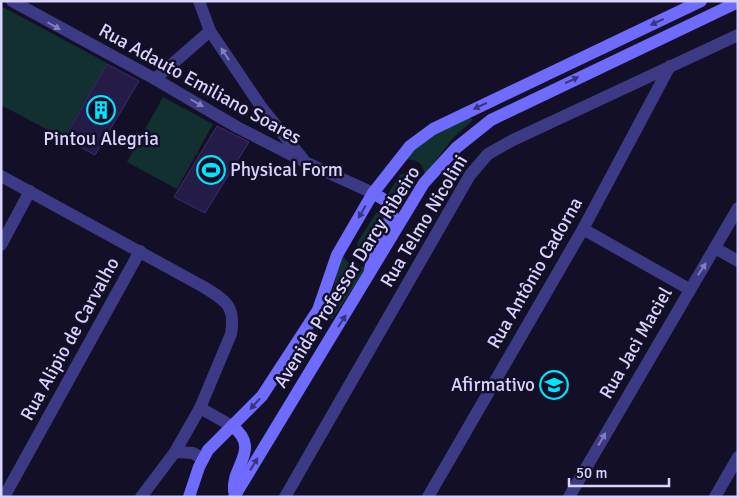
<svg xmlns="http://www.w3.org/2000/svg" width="739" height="498" font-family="Signika,sans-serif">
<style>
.green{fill:#12302f}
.building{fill:#241b47;stroke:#3b2d73}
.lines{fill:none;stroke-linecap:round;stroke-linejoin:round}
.minor{stroke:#3d3a85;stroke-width:12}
.secondary{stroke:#6f6bff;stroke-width:12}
.oneway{fill:#38347d}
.oneway2{fill:#837fbc}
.labels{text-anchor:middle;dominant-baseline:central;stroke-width:5;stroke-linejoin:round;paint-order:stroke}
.street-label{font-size:19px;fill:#d9d4ff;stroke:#130f26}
.poi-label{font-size:19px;fill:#d9d4ff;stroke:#130f26}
</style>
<rect width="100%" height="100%" fill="#130f26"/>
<g class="green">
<path d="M1,6L107,63L63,138L1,105Z"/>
<path d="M163,97L213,124L177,189L127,162Z"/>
<path d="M466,113L473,120L453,138L425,175C422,161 417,160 404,159L418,146Z"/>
<path d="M405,173L413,176V182L367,253L363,254L358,252L357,243L400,175Z"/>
<path d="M342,252C346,265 355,268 367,267L332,319L326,317Z"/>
</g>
<g class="building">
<path d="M107,64L139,81L95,155L64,138Z"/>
<path d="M217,126L249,142L205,213L174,197Z"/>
</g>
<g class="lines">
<g class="minor">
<path d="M12,1L155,79L237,127L307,163L373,193"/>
<path d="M199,1L210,31L235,68L262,108L303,159"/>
<path d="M155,79L210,31"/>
<path d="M1,176L202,286C225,300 236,305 231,334L200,408L175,452L141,497"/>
<path d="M583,229L689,289"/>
<path d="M1,245L30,191"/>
<path d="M715,248L738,261"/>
<path d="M200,408L232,426"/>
<path d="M175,452L193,453L203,459"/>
<path d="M4,497L140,251"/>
<path d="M285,497L470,175L488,154L513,140L738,35"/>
<path d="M428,497L583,229L670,66"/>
<path d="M569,497L738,208"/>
<path d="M715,497L738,457"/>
</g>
<g class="secondary">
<path d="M370,270L373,253L392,215L388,202L373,193"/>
<path d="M232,426C262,449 231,466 234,491"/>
<path d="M189,497L199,467L208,450L262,396L318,310L337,255L373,193L410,146L433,129L701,1"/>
<path d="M234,497L424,183L456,148L491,120L738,2"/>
</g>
</g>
<defs><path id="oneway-solid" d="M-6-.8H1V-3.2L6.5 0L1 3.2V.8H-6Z" transform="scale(1.25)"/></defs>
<g class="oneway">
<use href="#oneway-solid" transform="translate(657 22) rotate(155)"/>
<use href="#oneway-solid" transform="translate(572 80) rotate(-25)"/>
<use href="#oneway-solid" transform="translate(480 106) rotate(155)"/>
<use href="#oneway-solid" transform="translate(362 212) rotate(120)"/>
<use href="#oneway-solid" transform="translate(342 321) rotate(-57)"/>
<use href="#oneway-solid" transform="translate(255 404) rotate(132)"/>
<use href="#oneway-solid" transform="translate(254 464) rotate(-58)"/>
</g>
<g class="oneway2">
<use href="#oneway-solid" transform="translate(54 26) rotate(30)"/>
<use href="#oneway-solid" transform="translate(225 54) rotate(-123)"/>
<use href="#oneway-solid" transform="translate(197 103) rotate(30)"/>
<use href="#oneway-solid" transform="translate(702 269) rotate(-57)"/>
<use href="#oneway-solid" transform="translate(602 439) rotate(-60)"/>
</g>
<defs>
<symbol id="building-ring" viewBox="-11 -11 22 22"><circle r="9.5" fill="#130f26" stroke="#00e5ff" stroke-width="1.5"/><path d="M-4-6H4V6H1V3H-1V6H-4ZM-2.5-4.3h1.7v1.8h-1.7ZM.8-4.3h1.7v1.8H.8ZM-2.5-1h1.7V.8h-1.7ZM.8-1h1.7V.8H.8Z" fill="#00e5ff"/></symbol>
<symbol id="stadium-ring" viewBox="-11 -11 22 22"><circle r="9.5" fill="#130f26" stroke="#00e5ff" stroke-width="1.5"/><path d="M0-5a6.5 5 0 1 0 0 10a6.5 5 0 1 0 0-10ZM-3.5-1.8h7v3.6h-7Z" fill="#00e5ff"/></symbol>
<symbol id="school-ring" viewBox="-11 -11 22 22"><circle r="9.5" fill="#130f26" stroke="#00e5ff" stroke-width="1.5"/><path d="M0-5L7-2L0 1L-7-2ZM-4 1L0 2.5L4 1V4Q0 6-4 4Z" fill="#00e5ff"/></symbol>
</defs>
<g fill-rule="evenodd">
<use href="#building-ring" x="85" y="94" width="32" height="32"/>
<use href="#stadium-ring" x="195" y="154" width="32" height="32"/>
<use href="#school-ring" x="538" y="369" width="32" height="32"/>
</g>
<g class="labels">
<g class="street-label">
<text transform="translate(200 84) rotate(29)">Rua Adauto Emiliano Soares</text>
<text transform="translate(424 221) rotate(-59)">Rua Telmo Nicolini</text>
<text transform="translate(535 273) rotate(-60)">Rua Antônio Cadorna</text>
<text transform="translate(347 277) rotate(-58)">Avenida Professor Darcy Ribeiro</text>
<text transform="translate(70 339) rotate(-61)">Rua Alipio de Carvalho</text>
<text transform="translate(636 343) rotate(-60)">Rua Jaci Maciel</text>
</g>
<g class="poi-label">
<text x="101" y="139">Pintou Alegria</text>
<text x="230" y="170" text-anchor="start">Physical Form</text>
<text x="535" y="385" text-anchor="end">Afirmativo</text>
</g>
</g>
<rect width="739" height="498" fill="none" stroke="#d9d4ff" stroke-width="5"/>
<path d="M569 478v8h100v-8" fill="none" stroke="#d9d4ff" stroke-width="2.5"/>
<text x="576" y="478" font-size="15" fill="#d9d4ff" stroke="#130f26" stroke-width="4" paint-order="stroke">50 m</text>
</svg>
